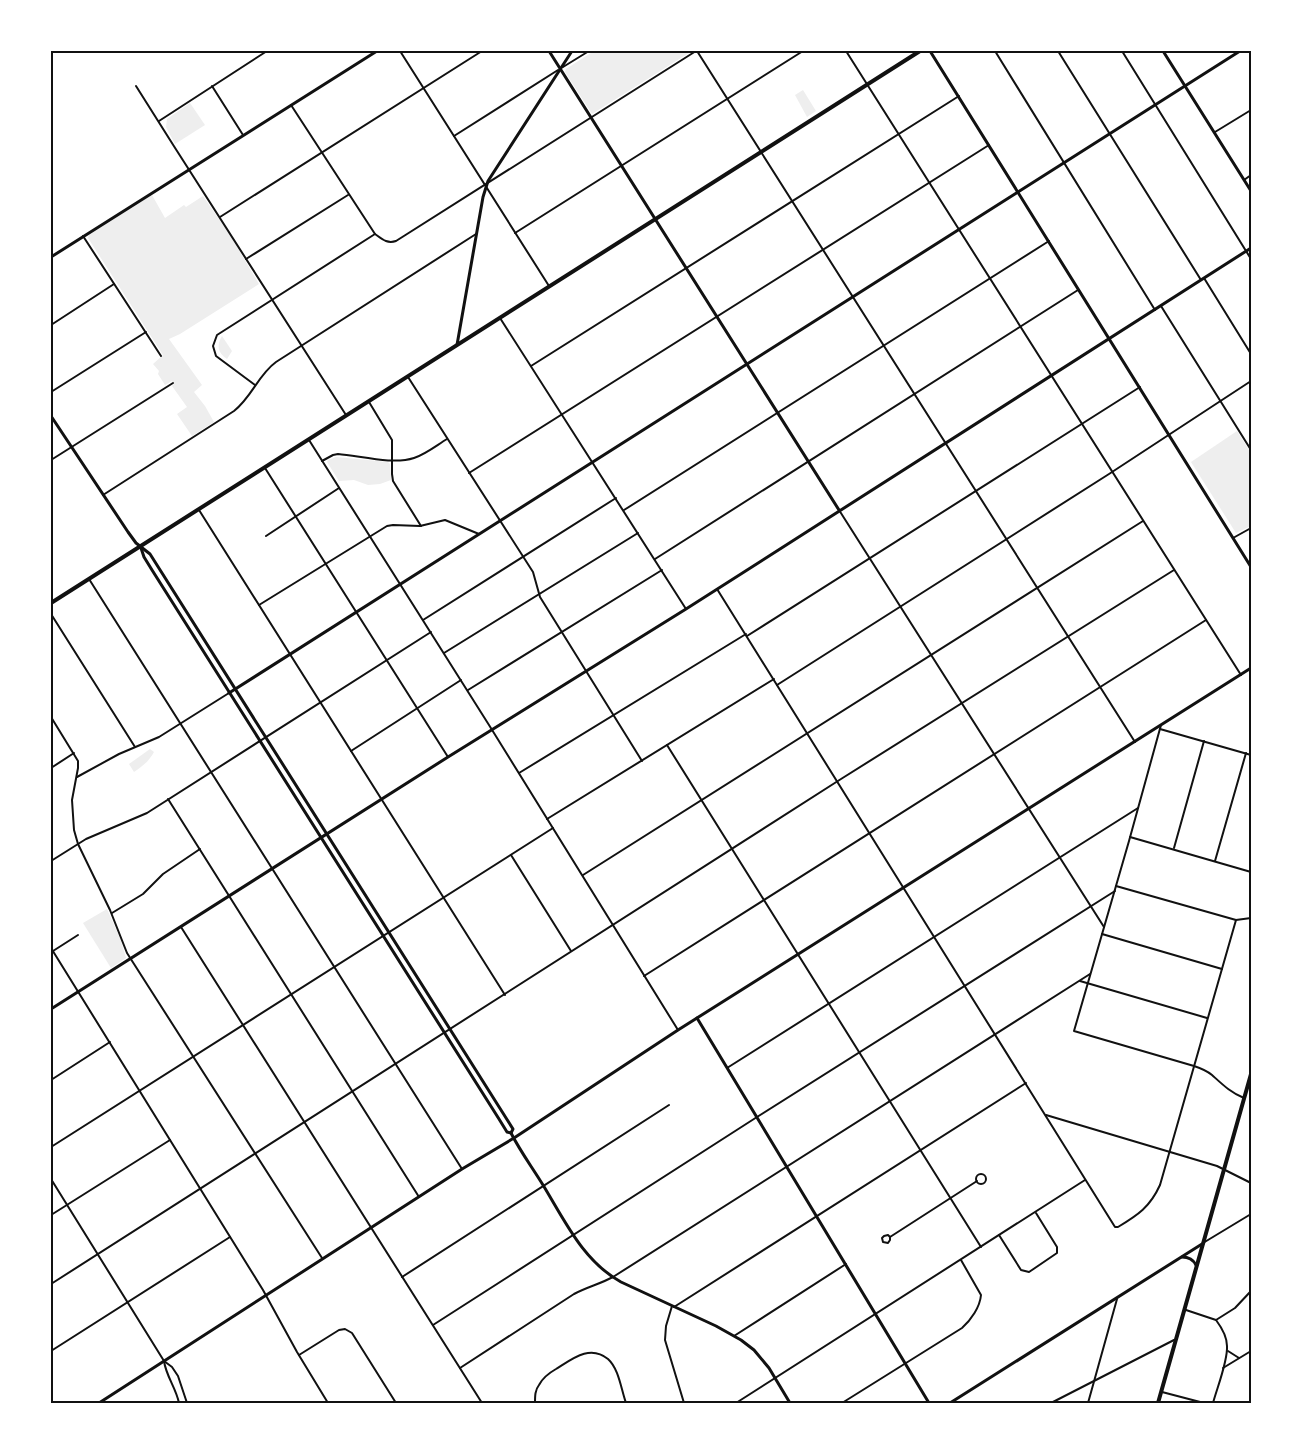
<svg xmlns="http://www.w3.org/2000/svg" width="1302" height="1454" font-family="Lato,sans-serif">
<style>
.green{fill:#eee}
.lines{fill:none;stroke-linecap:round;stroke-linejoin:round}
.minor{stroke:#111;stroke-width:2}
.tertiary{stroke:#111;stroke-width:3}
.secondary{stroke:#111;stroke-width:3}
.primary{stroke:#111;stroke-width:4}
.neatline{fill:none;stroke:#111;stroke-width:2}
</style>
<rect width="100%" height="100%" fill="#fff"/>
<g class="green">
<path d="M594,51H692L592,114L565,72L566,69Z"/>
<path d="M803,90L816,111L807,117L795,95Z"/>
<path d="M190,103L205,125L175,144L166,127L167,119Z"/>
<path d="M152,195L165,218L184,205L186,207L203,196L230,235L259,284L180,334L169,339L202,385L194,392L205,406L214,422L192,436L177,414L187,407L172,386L174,384L172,381L165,385L158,374L159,371L153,364L163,355L88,238L89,235Z"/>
<path d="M222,336L232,351L227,359C218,353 216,346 222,336Z"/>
<path d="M1237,431L1251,453V526L1236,533L1191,462Z"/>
<path d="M336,457L388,462L390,464L391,480L380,484L368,485L354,480L339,481L327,462L328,460Z"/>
<path d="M150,749L154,752C149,761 143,766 134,772L129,764Z"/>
<path d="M107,909L120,938L126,958L111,968L83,923Z"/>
</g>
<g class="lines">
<g class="minor">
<path d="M400,51L549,286"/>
<path d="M697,51L1135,742"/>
<path d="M846,51L1241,675"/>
<path d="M995,51L1155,310"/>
<path d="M1058,51L1201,280"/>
<path d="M1122,51L1251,259"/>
<path d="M563,67L589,51"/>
<path d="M136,86C205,196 275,305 346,415"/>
<path d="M212,86L243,135"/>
<path d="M291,105L375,234C382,239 387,244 396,241L696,51"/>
<path d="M159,121L267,51"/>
<path d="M1215,132L1251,110"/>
<path d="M454,136L558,70"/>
<path d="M1244,180L1251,175"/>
<path d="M220,217L482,51"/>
<path d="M515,233L803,51"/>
<path d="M83,236L161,356"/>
<path d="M246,259L348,195"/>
<path d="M1204,278L1251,354"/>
<path d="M1161,306L1251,450"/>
<path d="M500,318L686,609"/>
<path d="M51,325L114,284"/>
<path d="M531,366L959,96"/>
<path d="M408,377L533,572L540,597L642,761"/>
<path d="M255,385L216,356L213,346L217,335L375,234"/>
<path d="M51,392L146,332"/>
<path d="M369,402L392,440V474L393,481L421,526"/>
<path d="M309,440L489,725L678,1030"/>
<path d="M51,460L173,383"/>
<path d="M322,461L333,455L338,454C361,456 393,465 414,458C426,454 437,445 447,439"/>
<path d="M265,468L448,757"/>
<path d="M469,473L989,145"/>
<path d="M103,495L234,411C252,397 258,375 276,362L476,234"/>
<path d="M199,510L505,995"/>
<path d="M624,510L1049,241"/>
<path d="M839,510L1104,927"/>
<path d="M266,536L339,488"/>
<path d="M1233,538L1251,528"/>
<path d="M655,559L1078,290"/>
<path d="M89,579L462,1169"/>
<path d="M717,589L1115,1227H1118C1138,1215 1150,1207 1160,1185L1236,920"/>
<path d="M259,605L387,526L393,525L420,526L445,520L479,534"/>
<path d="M51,614L135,747"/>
<path d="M423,620L616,498"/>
<path d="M747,636L1140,387"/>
<path d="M444,653L638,533"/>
<path d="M777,685L1109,474L1251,381"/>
<path d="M468,690L662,570"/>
<path d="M51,717L78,761V768L72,800L74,830L78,844L110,910L127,953L322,1258"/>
<path d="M1161,725L1129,841L1074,1031L1194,1066C1200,1068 1206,1070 1212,1075C1222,1084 1231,1093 1244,1098"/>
<path d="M1160,729L1251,755"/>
<path d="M667,745L981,1247"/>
<path d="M351,751L461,680"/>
<path d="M51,768L74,753"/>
<path d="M519,773L746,634"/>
<path d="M77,777L119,754L159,737L229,693"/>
<path d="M168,799L419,1197"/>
<path d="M547,819L774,679"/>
<path d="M1130,837L1251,872"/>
<path d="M1174,848L1204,741"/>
<path d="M511,855L571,951"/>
<path d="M51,861L86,839L147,813L431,632"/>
<path d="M1215,861L1246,753"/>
<path d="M583,875L1143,521"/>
<path d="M1116,886L1236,920L1251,918"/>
<path d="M112,913L143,894L163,874L200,849"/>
<path d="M181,927L482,1403"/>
<path d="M1102,934L1222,969"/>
<path d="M51,948L263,1290L297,1352L328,1403"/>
<path d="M53,951L78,935"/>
<path d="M644,976L1206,620"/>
<path d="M1080,981L1207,1018"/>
<path d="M727,1068L1138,808"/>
<path d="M51,1080L110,1042"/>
<path d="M1046,1115L1217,1166L1251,1183"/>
<path d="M51,1147L553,828"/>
<circle cx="981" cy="1179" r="5"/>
<path d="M51,1179L164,1361C166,1376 176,1388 179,1403"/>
<path d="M51,1215L170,1140"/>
<path d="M999,1235L1021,1270L1029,1272L1057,1253V1247L1036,1213"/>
<path d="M890,1237L888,1235L884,1236L882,1238L883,1242L888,1243L890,1240V1237L977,1181"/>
<path d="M1203,1243L1251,1214"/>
<path d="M402,1277L669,1105"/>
<path d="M51,1284L841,779L1174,570"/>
<path d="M672,1306L666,1326L665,1340L684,1403"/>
<path d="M674,1307L1026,1083"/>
<path d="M1186,1310L1216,1320L1235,1308L1251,1291"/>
<path d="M433,1325L757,1117L1115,891"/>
<path d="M734,1336L846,1264"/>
<path d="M51,1351L230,1237"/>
<path d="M1228,1351L1239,1358"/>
<path d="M299,1355L339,1330L345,1329L352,1333L396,1403"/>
<path d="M164,1361L172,1367L178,1376L187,1403"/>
<path d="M460,1368L574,1294C587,1287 600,1284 613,1277L1090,974"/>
<path d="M1223,1368L1251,1351"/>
<path d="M1162,1392L1204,1403"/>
<path d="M535,1403C535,1396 535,1390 539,1385C543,1377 549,1373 556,1369C572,1359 590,1344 608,1359C619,1369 621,1389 626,1403"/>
<path d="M736,1403L1085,1180"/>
<path d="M842,1403L962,1328C971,1320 980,1307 981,1295L961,1260"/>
<path d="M1051,1403L1174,1340"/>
<path d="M1088,1403L1117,1299"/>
<path d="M1213,1403C1217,1388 1228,1361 1227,1346C1227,1337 1222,1328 1216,1320"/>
</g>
<g class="tertiary">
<path d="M549,51L839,510"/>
<path d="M930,51L1251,567"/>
<path d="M1163,51L1251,191"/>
<path d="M51,257L377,51"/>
<path d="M457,345L483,197L488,181L572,51"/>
<path d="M51,416L128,532L136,543L150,554L513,1129L511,1133"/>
<path d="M141,548L144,557L152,570L499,1119L507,1132L511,1133"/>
<path d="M229,693L1240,51"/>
<path d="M51,1009L448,757L686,609L1251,248"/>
<path d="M697,1018L929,1403"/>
<path d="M511,1133C520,1151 532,1167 543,1185C565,1221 583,1261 621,1282L716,1326L741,1340L754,1350L769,1368L790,1403"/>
<path d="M1182,1257C1189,1257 1193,1259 1196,1265"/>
<path d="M950,1403L1202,1244"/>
</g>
<path class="secondary" d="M99,1403L462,1169L514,1138L678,1030L1251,668"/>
<g class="primary">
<path d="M51,603L920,51"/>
<path d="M1158,1403L1251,1074"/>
</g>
</g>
<rect width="1302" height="1454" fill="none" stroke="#ffffff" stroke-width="105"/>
<rect x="52" y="52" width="1198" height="1350" class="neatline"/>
</svg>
